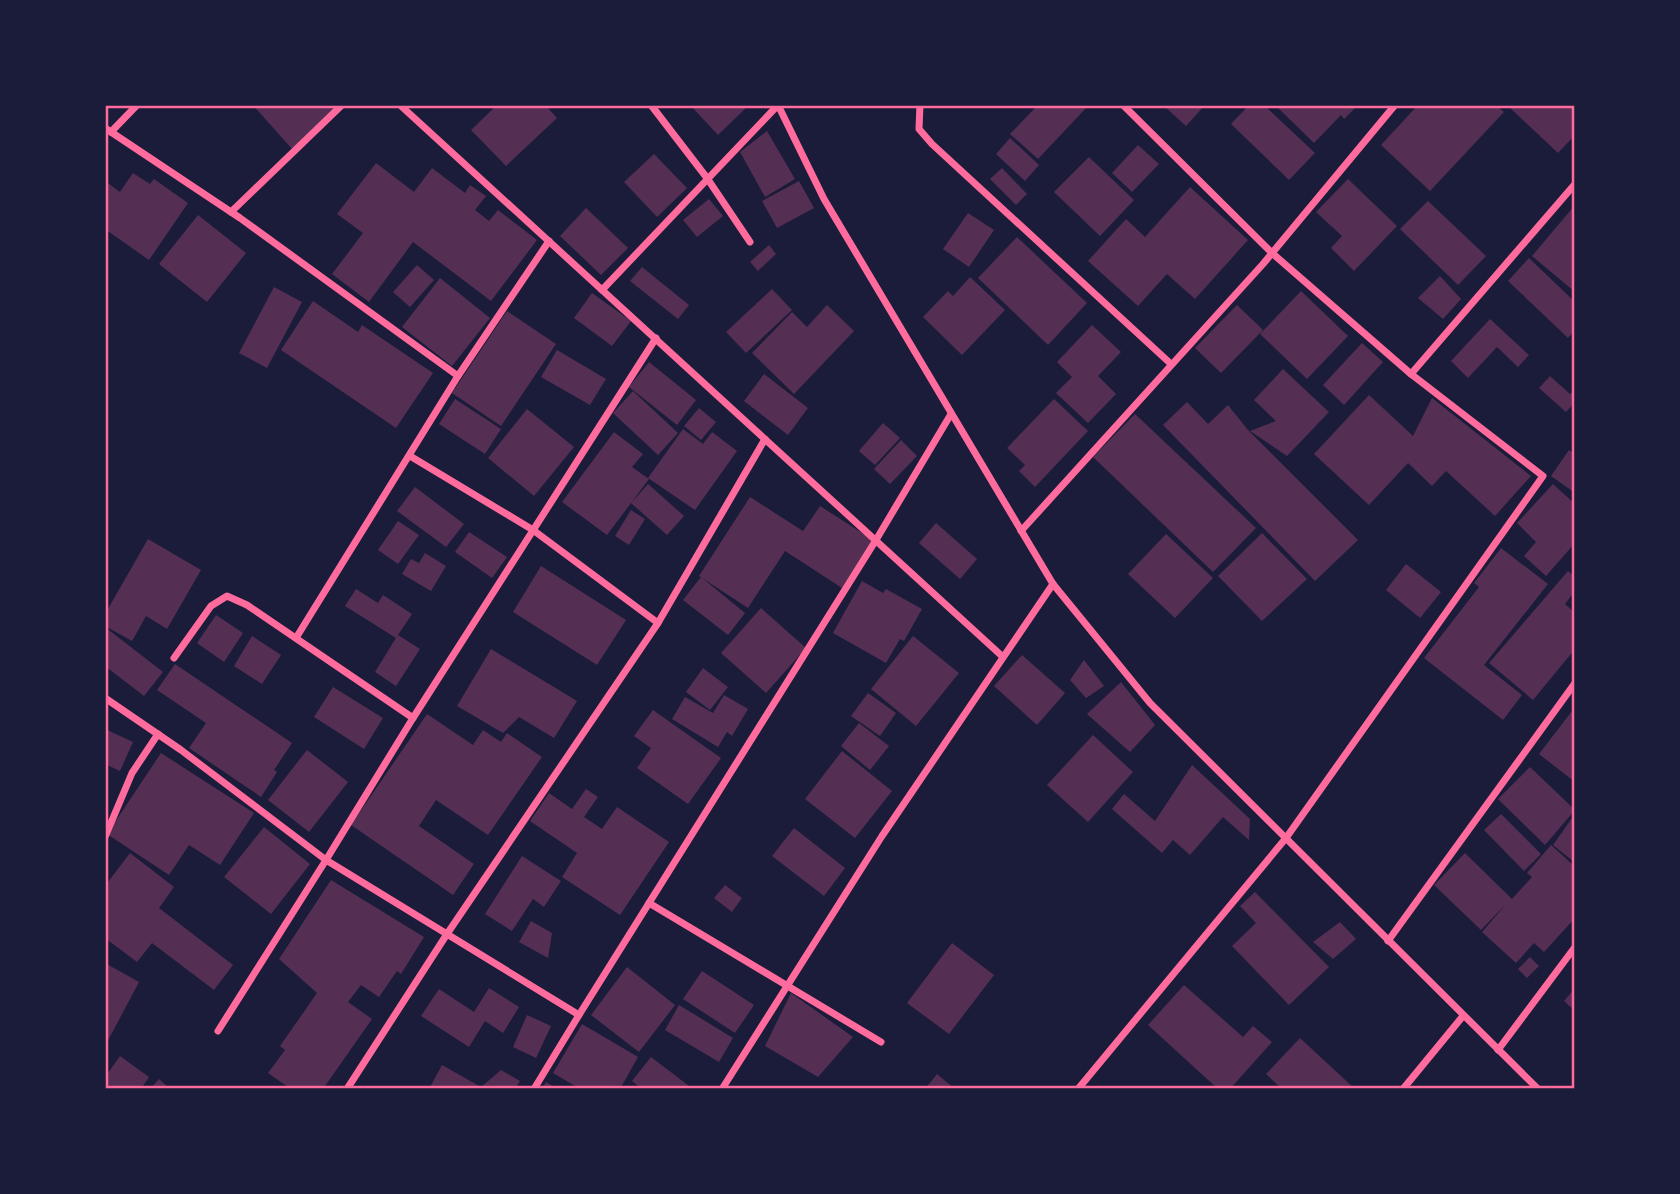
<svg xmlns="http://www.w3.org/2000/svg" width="1680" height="1194" font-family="'Zilla Slab',serif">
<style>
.building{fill:#542f53}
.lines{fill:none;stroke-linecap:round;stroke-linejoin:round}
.minor{stroke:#ff6b9d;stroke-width:7}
.neatline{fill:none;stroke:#ff6b9d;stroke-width:2.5}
</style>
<rect width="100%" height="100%" fill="#1b1b3a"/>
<g class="building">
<path d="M253,105H338L292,149Z"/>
<path d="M497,105H549L547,107L557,118L506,166L471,130Z"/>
<path d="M690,105H749L718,135Z"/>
<path d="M1038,105H1089L1038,159L1010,134Z"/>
<path d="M1163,105H1205L1186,126Z"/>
<path d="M1249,105H1264L1315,153L1289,180L1231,124Z"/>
<path d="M1275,105H1358L1344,119L1341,115L1314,143Z"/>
<path d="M1418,105H1496L1504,112L1430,191L1381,145Z"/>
<path d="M1507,105H1575V135L1558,153Z"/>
<path d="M767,131L795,179L765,197L740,152Z"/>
<path d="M1010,138L1039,165L1025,181L996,154Z"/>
<path d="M1138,145L1159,164L1132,192L1112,173Z"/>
<path d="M654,154L687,188L657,217L624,182Z"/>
<path d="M1089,157L1134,200L1100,236L1054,192Z"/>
<path d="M376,163L414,192L432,168L465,193L470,185L486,196L475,210L489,221L498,210L537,240L491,301L413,242L369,302L332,274L363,233L337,214Z"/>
<path d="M1002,168L1027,194L1016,205L990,179Z"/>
<path d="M133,173L150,184L154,179L188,203L149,260L105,229V181L120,192Z"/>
<path d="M1348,179L1397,226L1354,271L1331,248L1342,236L1316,212Z"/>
<path d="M799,181L814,208L777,228L762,201Z"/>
<path d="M1190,187L1248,240L1195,299L1167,274L1138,306L1088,261L1126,219L1145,237Z"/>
<path d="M709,199L723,216L697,237L683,220Z"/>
<path d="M1428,201L1486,256L1458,285L1400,229Z"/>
<path d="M1575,205V292L1532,256Z"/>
<path d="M586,208L628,248L601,275L560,236Z"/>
<path d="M968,213L994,230L969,267L943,249Z"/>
<path d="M198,215L246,253L207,302L159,264Z"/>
<path d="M1017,237L1087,303L1048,345L978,278Z"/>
<path d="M769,245L776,254L758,271L750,262Z"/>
<path d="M1529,258L1575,302V330L1568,338L1508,281Z"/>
<path d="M417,265L434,280L410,307L393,292Z"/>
<path d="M642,267L689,305L678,319L630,281Z"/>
<path d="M1440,276L1461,299L1443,319L1418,298Z"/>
<path d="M970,277L1005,310L962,355L923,317L948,291L953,296Z"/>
<path d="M440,278L490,318L452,366L402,327Z"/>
<path d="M274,287L302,302L267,368L239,353Z"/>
<path d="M772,289L792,310L746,353L726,332Z"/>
<path d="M1301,291L1348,336L1307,379L1260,334Z"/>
<path d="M592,293L631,321L612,346L574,318Z"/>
<path d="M313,301L358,332L362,325L433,373L396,428L281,350Z"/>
<path d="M827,305L854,331L794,394L752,353L792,312L807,327Z"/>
<path d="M1237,305L1263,330L1221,373L1195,348Z"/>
<path d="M507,311L556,344L501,426L452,393Z"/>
<path d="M1490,319L1529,355L1518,367L1497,347L1468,378L1451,361Z"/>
<path d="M1092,325L1121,352L1098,376L1116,394L1088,423L1056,393L1072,377L1057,362Z"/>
<path d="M1362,343L1383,362L1344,405L1323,385Z"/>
<path d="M557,350L606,379L590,405L541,377Z"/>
<path d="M649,362L696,400L677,425L629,387Z"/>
<path d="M1283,369L1329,412L1287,456L1250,431L1276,421L1254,400Z"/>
<path d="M764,374L808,408L788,435L744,401Z"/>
<path d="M1550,376L1570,394L1575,389V402L1566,412L1539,388Z"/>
<path d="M633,391L678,433L658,455L613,413Z"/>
<path d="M1369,395L1413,436L1432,398L1531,476L1495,516L1446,471L1432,486L1408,463L1369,505L1314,454Z"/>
<path d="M455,399L501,429L485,454L439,424Z"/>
<path d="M1054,399L1088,431L1035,487L1019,471L1025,465L1007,448Z"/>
<path d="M1187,402L1208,424L1228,405L1248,430L1358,540L1315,581L1163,425Z"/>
<path d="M699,408L716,422L701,440L684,426Z"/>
<path d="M527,409L574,447L534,496L488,458Z"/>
<path d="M1135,414L1256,528L1213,572L1093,457Z"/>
<path d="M883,423L900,438L875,465L859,451Z"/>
<path d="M683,429L703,444L712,432L737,451L695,510L648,478Z"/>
<path d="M614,432L643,454L632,467L649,479L607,535L562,502Z"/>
<path d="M901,440L917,456L890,484L874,469Z"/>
<path d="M1569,450L1575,454V493L1551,476Z"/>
<path d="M648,484L684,516L667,535L631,503Z"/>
<path d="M1553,484L1575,504V543L1546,576L1524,556L1536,542L1517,523Z"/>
<path d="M415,487L464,524L446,547L397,511Z"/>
<path d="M750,497L803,531L820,506L873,540L842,588L785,551L748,608L699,576Z"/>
<path d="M631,510L645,519L629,545L615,536Z"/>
<path d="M398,521L419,535L398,564L378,550Z"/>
<path d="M936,523L977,559L960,579L919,543Z"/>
<path d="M469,532L507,557L492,578L455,552Z"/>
<path d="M1262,533L1307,579L1262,621L1218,576Z"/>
<path d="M1166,534L1213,578L1175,618L1128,574Z"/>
<path d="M148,539L201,570L167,629L146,616L132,641L105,626V614Z"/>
<path d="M1501,548L1548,584L1484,665L1522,695L1503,720L1424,658L1479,587L1474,583Z"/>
<path d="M425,553L446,566L431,591L402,574L411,559L419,563Z"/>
<path d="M1406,564L1441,592L1420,618L1386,590Z"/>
<path d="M541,566L626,620L597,665L513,612Z"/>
<path d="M1568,571L1575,577V591L1565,604L1575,613V649L1533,700L1489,663Z"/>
<path d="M701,577L745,613L728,635L683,600Z"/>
<path d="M862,581L883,593L886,589L922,609L904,641L900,639L886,663L833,633Z"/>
<path d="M356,589L378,603L383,595L412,614L398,635L420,649L396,686L375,672L396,638L345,606Z"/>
<path d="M761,608L806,648L766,693L721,653Z"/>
<path d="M216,615L243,633L224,662L197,643Z"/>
<path d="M105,627L163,672L144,696L105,666Z"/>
<path d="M252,636L281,655L262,684L234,666Z"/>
<path d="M913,636L959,673L916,726L871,689Z"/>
<path d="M491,649L577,701L554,738L519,717L503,733L457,706Z"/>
<path d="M1022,655L1065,693L1037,725L994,686Z"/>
<path d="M1084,660L1104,686L1086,698L1070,680Z"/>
<path d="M175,664L292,743L274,770L277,772L261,797L189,748L206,723L157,690Z"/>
<path d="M703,668L728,687L710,710L686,692Z"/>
<path d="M1121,682L1155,725L1130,752L1087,714Z"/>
<path d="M333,687L383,718L364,749L314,717Z"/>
<path d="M868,693L896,713L880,736L851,716Z"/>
<path d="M724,695L748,709L732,736L727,732L718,747L672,719L685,697L713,713Z"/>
<path d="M653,710L721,758L688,804L637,768L651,748L634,736Z"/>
<path d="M1572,711L1575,712V782L1539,754Z"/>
<path d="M427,714L473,745L483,730L501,742L507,733L542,757L488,835L436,800L419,826L474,864L453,895L351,825Z"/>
<path d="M859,723L889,746L870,770L841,746Z"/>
<path d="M105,729L133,742L120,771L105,764Z"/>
<path d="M1093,735L1133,772L1088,822L1047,785Z"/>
<path d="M307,750L348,782L309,832L268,800Z"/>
<path d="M842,751L892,791L855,838L805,799Z"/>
<path d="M161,753L254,813L220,865L189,845L169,875L107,834Z"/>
<path d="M1192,765L1250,819L1249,840L1223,817L1190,855L1173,840L1162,853L1112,809L1124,794L1155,821Z"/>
<path d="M1530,767L1575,810L1545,845L1498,799Z"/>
<path d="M586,789L598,797L584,817L602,829L617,807L669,842L620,915L562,877L577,853L530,821L549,793L572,809Z"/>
<path d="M1501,814L1541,854L1524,871L1484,830Z"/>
<path d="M1572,818L1575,819L1574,862L1553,845Z"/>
<path d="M264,827L310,864L271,914L224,877Z"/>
<path d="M794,828L845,868L824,896L772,856Z"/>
<path d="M1551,845L1572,864L1575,861V918L1544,952L1534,943L1516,963L1482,932L1506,904L1481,930L1434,885L1465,853L1512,899L1532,877L1527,873Z"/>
<path d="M130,853L174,887L159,908L233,965L214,990L152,943L137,962L105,938V886Z"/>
<path d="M522,856L561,881L544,907L533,899L512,931L485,914Z"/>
<path d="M331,880L424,937L401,974L397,971L379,997L361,985L348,1002L372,1019L323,1089H291L268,1073L285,1050L280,1046L317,993L279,959Z"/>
<path d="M725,885L742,898L732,912L714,898Z"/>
<path d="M1255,892L1329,967L1289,1005L1232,946L1256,923L1240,906Z"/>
<path d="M531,921L552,933L548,958L519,942Z"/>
<path d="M1340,922L1356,939L1333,959L1313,942Z"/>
<path d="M952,943L994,975L949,1034L907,1003Z"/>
<path d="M1530,957L1539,966L1527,978L1518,969Z"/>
<path d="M105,963L139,982L105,1046Z"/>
<path d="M627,967L675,1005L639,1052L591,1015Z"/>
<path d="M702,971L754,1005L735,1033L683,999Z"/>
<path d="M1184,985L1243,1037L1253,1026L1272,1042L1230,1089H1218L1148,1025Z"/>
<path d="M489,988L519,1007L503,1033L485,1021L469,1047L421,1016L439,989L474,1012Z"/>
<path d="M1575,988V1011L1564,1001Z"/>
<path d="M791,993L853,1037L818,1077L765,1046Z"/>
<path d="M679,1005L733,1038L719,1062L665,1030Z"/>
<path d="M527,1015L551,1026L536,1058L513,1047Z"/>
<path d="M582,1024L638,1057L620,1089H580L553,1073Z"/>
<path d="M1300,1038L1355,1089H1282L1266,1074Z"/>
<path d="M120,1056L149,1077L141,1089H105V1077Z"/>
<path d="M651,1057L693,1089H642L632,1081Z"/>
<path d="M442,1065L481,1087L501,1070L520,1081L515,1089H429Z"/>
<path d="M937,1074L955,1089H925Z"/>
<path d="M159,1079L170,1089H150Z"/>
<path d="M546,1082L558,1089H542Z"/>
</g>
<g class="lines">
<g class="minor">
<path d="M400,105L1003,657"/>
<path d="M651,105L707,178L750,242"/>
<path d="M778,105L824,199L1053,584L1150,703L1538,1089"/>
<path d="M920,105L919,129L932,144L1171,364"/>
<path d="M105,128L240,218L458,376L296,638"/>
<path d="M111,132L137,105"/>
<path d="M231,212L342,105"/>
<path d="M602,290L778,105"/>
<path d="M1411,374L1575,184"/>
<path d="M458,376L549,241"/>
<path d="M410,456L533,530L658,623"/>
<path d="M1021,531L1263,264L1395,105"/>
<path d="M105,698L181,750L326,860L413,718L247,605L227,596L211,606L174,658"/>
<path d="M413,718L656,338"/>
<path d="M105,837L132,773L158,734"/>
<path d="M649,903L881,1042"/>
<path d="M1388,941L1575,683"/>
<path d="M579,1015L876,540L951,414"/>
<path d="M218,1031L326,860L579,1015L534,1089"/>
<path d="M1498,1050L1575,947"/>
<path d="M347,1089L447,934L658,623L765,439"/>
<path d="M722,1089L882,836L1053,584"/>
<path d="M1078,1089L1286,838L1543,476L1411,374L1272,253L1123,105"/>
<path d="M1403,1089L1463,1016"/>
</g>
</g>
<rect width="1680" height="1194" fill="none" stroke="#1b1b3a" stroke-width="214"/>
<rect x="107" y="107" width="1466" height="980" class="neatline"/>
</svg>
